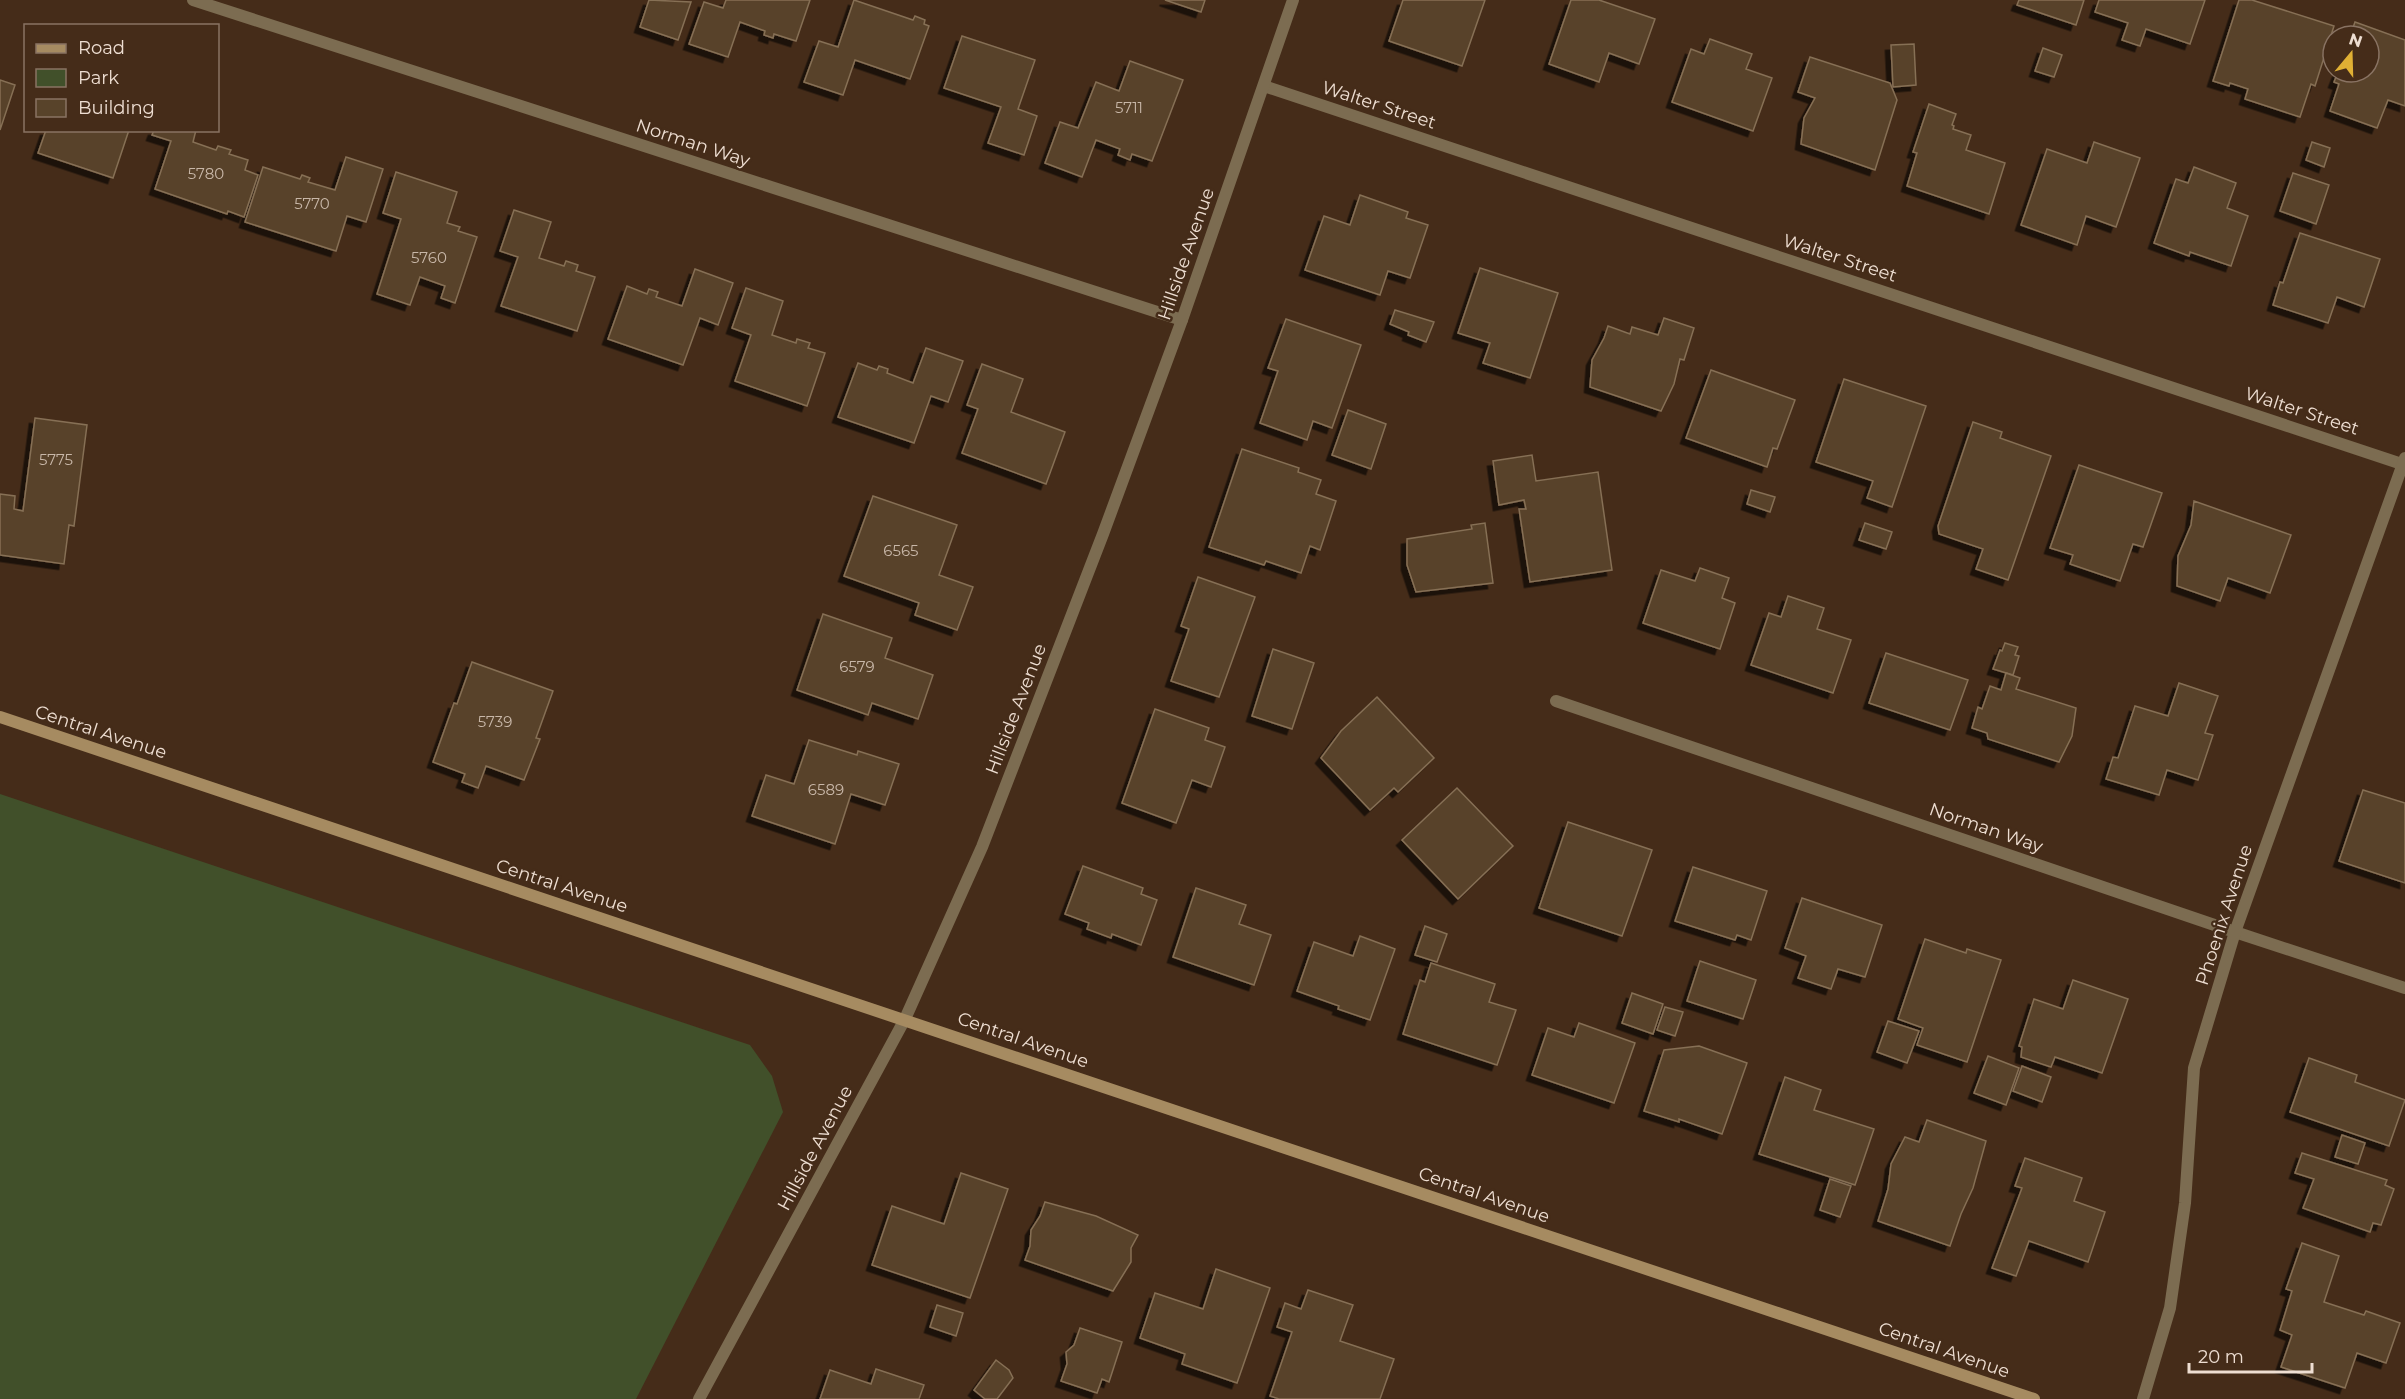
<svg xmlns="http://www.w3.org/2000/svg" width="2405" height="1399" font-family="Montserrat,sans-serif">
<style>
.green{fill:#41502a}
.building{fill:#58432a;stroke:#866f55;stroke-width:1.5;filter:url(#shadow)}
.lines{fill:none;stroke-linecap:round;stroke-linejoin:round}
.minor{stroke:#7c6c51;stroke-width:12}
.tertiary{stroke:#7c6c51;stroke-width:12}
.secondary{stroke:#a68b61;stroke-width:12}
.labels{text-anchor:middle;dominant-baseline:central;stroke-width:5;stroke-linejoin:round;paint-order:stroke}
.number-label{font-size:15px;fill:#c8b7a8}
.street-label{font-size:18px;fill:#eeded2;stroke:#452c19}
</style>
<defs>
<filter id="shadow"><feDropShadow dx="-5.5" dy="5.5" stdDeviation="0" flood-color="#0009"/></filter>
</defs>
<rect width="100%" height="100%" fill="#452c19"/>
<path class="green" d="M0,794L750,1045L772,1076L783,1112L636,1399H0Z"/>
<g class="building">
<path d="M649,0L691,2L678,40L640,27Z"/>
<path d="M726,0H810L796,41L774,34L773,38L764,35L765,31L740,22L728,57L689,44L704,2L723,8Z"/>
<path d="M854,0L913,20L915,16L925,20L924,24L929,26L910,79L855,60L843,95L804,82L819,41L838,47Z"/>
<path d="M1165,0H1205L1201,12Z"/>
<path d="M1403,0H1485L1462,66L1389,41Z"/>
<path d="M1571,0H1599L1655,19L1639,64L1609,53L1599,82L1549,64Z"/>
<path d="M2019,0H2084L2076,25L2017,5Z"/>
<path d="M2099,0H2205L2190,44L2146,29L2140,46L2122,40L2128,23L2095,12Z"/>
<path d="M2239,0H2252L2334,26L2315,86L2311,84L2300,117L2245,99L2248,89L2230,83L2229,86L2213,81Z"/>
<path d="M2355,22L2405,40V106L2388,100L2377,128L2330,111L2339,84L2334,82L2338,72H2369V36H2350Z"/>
<path d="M962,36L1035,60L1018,109L1037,116L1024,155L988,143L1001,107L944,88Z"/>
<path d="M1710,39L1752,54L1746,69L1772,78L1753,131L1672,102L1691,49L1704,54Z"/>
<path d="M1914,44L1916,85L1893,87L1891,45Z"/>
<path d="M2043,48L2062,55L2054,77L2035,71Z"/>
<path d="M1810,57L1890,83L1897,100L1875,170L1801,144L1804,118L1815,98L1798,92Z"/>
<path d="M1130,61L1183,80L1152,161L1132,154L1130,160L1118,155L1120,149L1096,140L1082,177L1045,163L1060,122L1078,128L1096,82L1119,91Z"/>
<path d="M0,80L15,85L0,130Z"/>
<path d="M1929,104L1956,114L1952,125L1954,126L1953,129L1971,135L1966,150L2005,163L1989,214L1907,186L1917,153L1913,152Z"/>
<path d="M46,130H129L113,178L38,153Z"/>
<path d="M154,130H196L193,142L216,150L218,146L231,150L229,154L248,160L245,170L258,175L244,217L228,211L227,214L155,189L171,141L152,135Z"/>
<path d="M2094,142L2140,158L2116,227L2086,216L2077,245L2021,225L2047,149L2087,163Z"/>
<path d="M2312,142L2330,148L2324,167L2306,160Z"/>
<path d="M346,157L383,169L366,222L347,216L336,251L245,222L263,167L300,179L302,175L310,178L308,182L335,190Z"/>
<path d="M2194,167L2236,183L2227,208L2248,216L2231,266L2190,252L2189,256L2154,243L2176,179L2188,183Z"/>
<path d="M396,172L457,192L447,223L460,227L458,231L477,237L455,303L441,298L445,286L420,277L410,305L377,294L401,219L383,213Z"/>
<path d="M2293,173L2329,185L2316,224L2280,211Z"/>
<path d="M1360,195L1408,212L1406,218L1428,225L1410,278L1388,271L1380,295L1305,270L1324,216L1350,225Z"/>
<path d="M514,210L551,222L539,258L564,266L566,261L578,265L576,271L595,277L577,331L501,306L518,257L500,251Z"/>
<path d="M2300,233L2380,259L2364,307L2337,297L2328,323L2273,305L2280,282L2283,283Z"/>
<path d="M1480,268L1558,293L1530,378L1483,363L1490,343L1458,333Z"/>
<path d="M695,269L733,283L718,325L700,318L683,365L608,339L627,286L647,294L649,289L658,292L656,297L682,306Z"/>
<path d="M746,288L783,301L772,335L796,343L797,339L810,343L808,348L825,353L807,406L735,381L751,335L732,328Z"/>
<path d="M1395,310L1434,322L1426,342L1408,335L1409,332L1390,324Z"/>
<path d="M1664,318L1694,328L1684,360L1680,359L1674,384L1661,411L1590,387L1592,360L1604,338L1608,326L1630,334L1632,327L1658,335Z"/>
<path d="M1286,319L1361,345L1332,428L1313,421L1307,440L1260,423L1278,371L1268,368Z"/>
<path d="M926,348L963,361L948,402L931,396L914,443L838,417L858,363L877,370L879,366L888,369L887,373L913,383Z"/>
<path d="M982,364L1023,379L1011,412L1065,432L1046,484L962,453L978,409L967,405Z"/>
<path d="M1711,370L1795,400L1777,449L1773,448L1767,467L1686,438Z"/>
<path d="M1844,379L1926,406L1892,507L1867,498L1873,481L1816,462Z"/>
<path d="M1348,410L1386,424L1371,469L1332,455Z"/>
<path d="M35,418L87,425L74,526L69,525L64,564L0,555V494L15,496L14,509L23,511Z"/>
<path d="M1973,422L2002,432L2000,438L2051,456L2008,580L1976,569L1983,549L1939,534L1938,526Z"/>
<path d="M1242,449L1299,468L1298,472L1321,480L1316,494L1336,501L1320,550L1310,546L1301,573L1266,561L1264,565L1209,547Z"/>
<path d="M1532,455L1536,481L1598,472L1612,570L1530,582L1519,509H1526L1524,500L1499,505L1493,461Z"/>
<path d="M2079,465L2162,493L2143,547L2133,544L2120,581L2070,564L2073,555L2050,548Z"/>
<path d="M1751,490L1775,497L1770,512L1747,504Z"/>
<path d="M873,496L957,525L939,575L973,587L957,630L915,615L919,603L844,576Z"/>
<path d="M2194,501L2291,535L2270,593L2228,578L2220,601L2177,586L2178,556L2191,525Z"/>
<path d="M1485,523L1493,583L1416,592L1407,565V539L1472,529L1471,525Z"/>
<path d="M1865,523L1892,532L1886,549L1859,540Z"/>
<path d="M1700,568L1729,578L1722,598L1735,603L1720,649L1643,623L1661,570L1695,581Z"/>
<path d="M1198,577L1255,597L1219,697L1171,681L1189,629L1181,626Z"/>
<path d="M1788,596L1824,608L1817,629L1851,640L1833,693L1751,665L1769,613L1781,617Z"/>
<path d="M823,614L892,638L885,658L933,675L918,719L872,703L868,715L797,690Z"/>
<path d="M2005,643L2018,647L2015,655L2019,656L2013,675L1993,669L2000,650L2002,651Z"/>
<path d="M1273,649L1314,663L1292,729L1252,716Z"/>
<path d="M1886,653L1968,680L1950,730L1869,703Z"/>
<path d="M472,662L553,691L536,738L540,739L524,780L486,766L478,788L462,782L465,774L433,762L454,703L457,704Z"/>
<path d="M2006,673L2020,678L2016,689L2076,708L2072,736L2059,762L1988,739L1987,733L1972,728L1978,707L1982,709L1990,686L2001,690Z"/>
<path d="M2179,683L2218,696L2205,733L2213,735L2198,780L2167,770L2159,795L2106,779L2113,757L2118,758L2135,706L2168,716Z"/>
<path d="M1377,697L1434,758L1398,792L1394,788L1370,810L1321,758L1341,731Z"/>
<path d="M1155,709L1209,728L1205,740L1225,747L1211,787L1192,780L1176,823L1122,803Z"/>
<path d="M809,740L857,755L858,751L899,764L885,805L851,794L835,844L752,816L766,775L794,784Z"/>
<path d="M1457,788L1513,846L1458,899L1402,840Z"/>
<path d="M2363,790L2405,803V883L2339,861Z"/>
<path d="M1568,822L1652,850L1622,936L1539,908Z"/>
<path d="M1083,866L1143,888L1141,894L1157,900L1141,945L1112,934L1111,938L1087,929L1089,923L1065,914Z"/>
<path d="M1693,867L1767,891L1751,940L1737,935L1735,940L1675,921Z"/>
<path d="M1196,888L1246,905L1239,924L1271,935L1254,985L1173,957Z"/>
<path d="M1802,898L1882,925L1865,977L1838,969L1831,989L1798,978L1806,956L1785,948Z"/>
<path d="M1425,926L1447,934L1437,962L1415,955Z"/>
<path d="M1360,936L1395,949L1370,1020L1338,1009L1339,1006L1297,991L1314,942L1353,956Z"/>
<path d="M1925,939L1966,953L1967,949L2001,960L1967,1062L1917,1045L1923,1028L1898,1019Z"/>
<path d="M1700,961L1756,980L1743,1019L1687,1001Z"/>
<path d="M1431,963L1495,984L1489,1002L1516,1010L1497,1065L1403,1034L1420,980L1425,982Z"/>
<path d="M2073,980L2128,999L2102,1073L2055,1057L2051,1067L2021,1057L2022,1047L2019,1046L2034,999L2063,1009Z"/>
<path d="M1632,993L1663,1004L1653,1034L1622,1023Z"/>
<path d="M1665,1007L1683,1012L1675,1036L1657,1030Z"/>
<path d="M1888,1021L1919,1031L1907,1063L1877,1052Z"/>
<path d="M1579,1023L1635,1043L1614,1103L1532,1075L1548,1028L1574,1037Z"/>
<path d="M1699,1046L1747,1063L1722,1134L1679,1119V1122L1644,1111L1664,1050Z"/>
<path d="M1988,1056L2019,1068L2006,1105L1974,1093Z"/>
<path d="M2309,1058L2357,1075L2355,1082L2405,1100L2389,1146L2290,1112Z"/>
<path d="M2022,1066L2051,1077L2042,1102L2013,1091Z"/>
<path d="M1785,1077L1821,1090L1814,1110L1874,1129L1855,1185L1759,1154Z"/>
<path d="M1927,1120L1986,1141L1973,1188L1961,1214L1950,1246L1878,1221L1888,1189L1891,1164L1905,1137L1919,1142Z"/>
<path d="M2342,1135L2365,1143L2358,1164L2335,1157Z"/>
<path d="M2302,1153L2387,1180L2385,1185L2394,1189L2381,1225L2373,1223L2370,1232L2303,1208L2314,1179L2295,1173Z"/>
<path d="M2025,1158L2082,1178L2074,1201L2105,1212L2088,1262L2029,1241L2016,1276L1992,1268L2022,1188L2015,1186Z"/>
<path d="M961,1173L1008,1189L970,1298L872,1265L892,1206L944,1224Z"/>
<path d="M1830,1179L1851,1186L1840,1217L1820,1210Z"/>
<path d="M1045,1202L1096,1216L1138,1235L1131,1248V1262L1113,1291L1025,1260L1030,1246L1031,1230L1040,1216Z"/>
<path d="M2302,1243L2339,1256L2324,1302L2364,1315L2366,1311L2400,1323L2386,1363L2357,1353L2345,1388L2281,1367L2292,1335L2280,1330L2292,1291L2286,1289Z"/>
<path d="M1216,1269L1270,1288L1237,1383L1182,1364L1185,1354L1140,1338L1155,1293L1203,1309Z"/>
<path d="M1308,1290L1353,1305L1340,1341L1394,1359L1380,1399H1279L1270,1396L1292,1332L1277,1327L1285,1303L1301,1309Z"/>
<path d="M937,1305L963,1313L956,1336L930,1327Z"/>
<path d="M1080,1328L1122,1342L1109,1382L1102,1379L1097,1393L1061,1381L1067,1364L1066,1352L1074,1345Z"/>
<path d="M996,1360L1009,1370L1013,1378L997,1399H985L974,1390Z"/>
<path d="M876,1369L924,1385L919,1399H820L830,1370L871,1384Z"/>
</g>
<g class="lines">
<g class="minor">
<path d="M193,0L1182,320"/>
<path d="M1264,86L2405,465"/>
<path d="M1556,701L2235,932L2405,988"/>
<path d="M905,1019L982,847L1103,534L1182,320L1293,0"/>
<path d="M2143,1399L2170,1308L2185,1203L2194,1068L2235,932L2405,458"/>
</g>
<path class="tertiary" d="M699,1399L905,1019"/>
<path class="secondary" d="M0,717L2034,1399"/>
</g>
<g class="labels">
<g class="number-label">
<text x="1129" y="107">5711</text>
<text x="206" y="173">5780</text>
<text x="312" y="203">5770</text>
<text x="429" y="257">5760</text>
<text x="56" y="459">5775</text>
<text x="901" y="550">6565</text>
<text x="857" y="666">6579</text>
<text x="495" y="721">5739</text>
<text x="826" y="789">6589</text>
</g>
<g class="street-label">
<text transform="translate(1379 105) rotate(18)">Walter Street</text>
<text transform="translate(693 143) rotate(18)">Norman Way</text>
<text transform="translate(1186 254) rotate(-71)">Hillside Avenue</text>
<text transform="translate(1840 258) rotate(18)">Walter Street</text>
<text transform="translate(2302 411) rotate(18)">Walter Street</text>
<text transform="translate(1016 709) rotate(-69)">Hillside Avenue</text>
<text transform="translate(101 732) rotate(18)">Central Avenue</text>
<text transform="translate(1986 828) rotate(19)">Norman Way</text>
<text transform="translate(562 886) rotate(18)">Central Avenue</text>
<text transform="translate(2224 915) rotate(-72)">Phoenix Avenue</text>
<text transform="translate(1023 1040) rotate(19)">Central Avenue</text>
<text transform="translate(815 1148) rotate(-62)">Hillside Avenue</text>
<text transform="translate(1484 1195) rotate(19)">Central Avenue</text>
<text transform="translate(1944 1350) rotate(19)">Central Avenue</text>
</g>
</g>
<rect x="24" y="24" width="195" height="108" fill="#452c19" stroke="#897363" stroke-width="1.5"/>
<rect x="36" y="44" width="30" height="9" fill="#a68b61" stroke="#897363" stroke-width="1.5"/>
<text x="78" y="54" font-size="18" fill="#eeded2">Road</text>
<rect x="36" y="69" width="30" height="18" fill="#41502a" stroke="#897363" stroke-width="1.5"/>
<text x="78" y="84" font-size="18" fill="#eeded2">Park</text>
<rect x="36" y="99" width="30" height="18" fill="#58432a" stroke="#897363" stroke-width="1.5"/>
<text x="78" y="114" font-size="18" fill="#eeded2">Building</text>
<g transform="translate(2351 54) rotate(19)"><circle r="28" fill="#452c19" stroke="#897363" stroke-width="1.5"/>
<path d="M0-4.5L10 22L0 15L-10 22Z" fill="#e0b034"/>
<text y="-9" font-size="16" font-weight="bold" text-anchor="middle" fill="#eeded2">N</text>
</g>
<path d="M2189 1363v9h123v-9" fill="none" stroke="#eeded2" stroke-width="3"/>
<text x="2198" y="1363" font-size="18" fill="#eeded2" stroke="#452c19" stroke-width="4.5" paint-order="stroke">20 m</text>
</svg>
